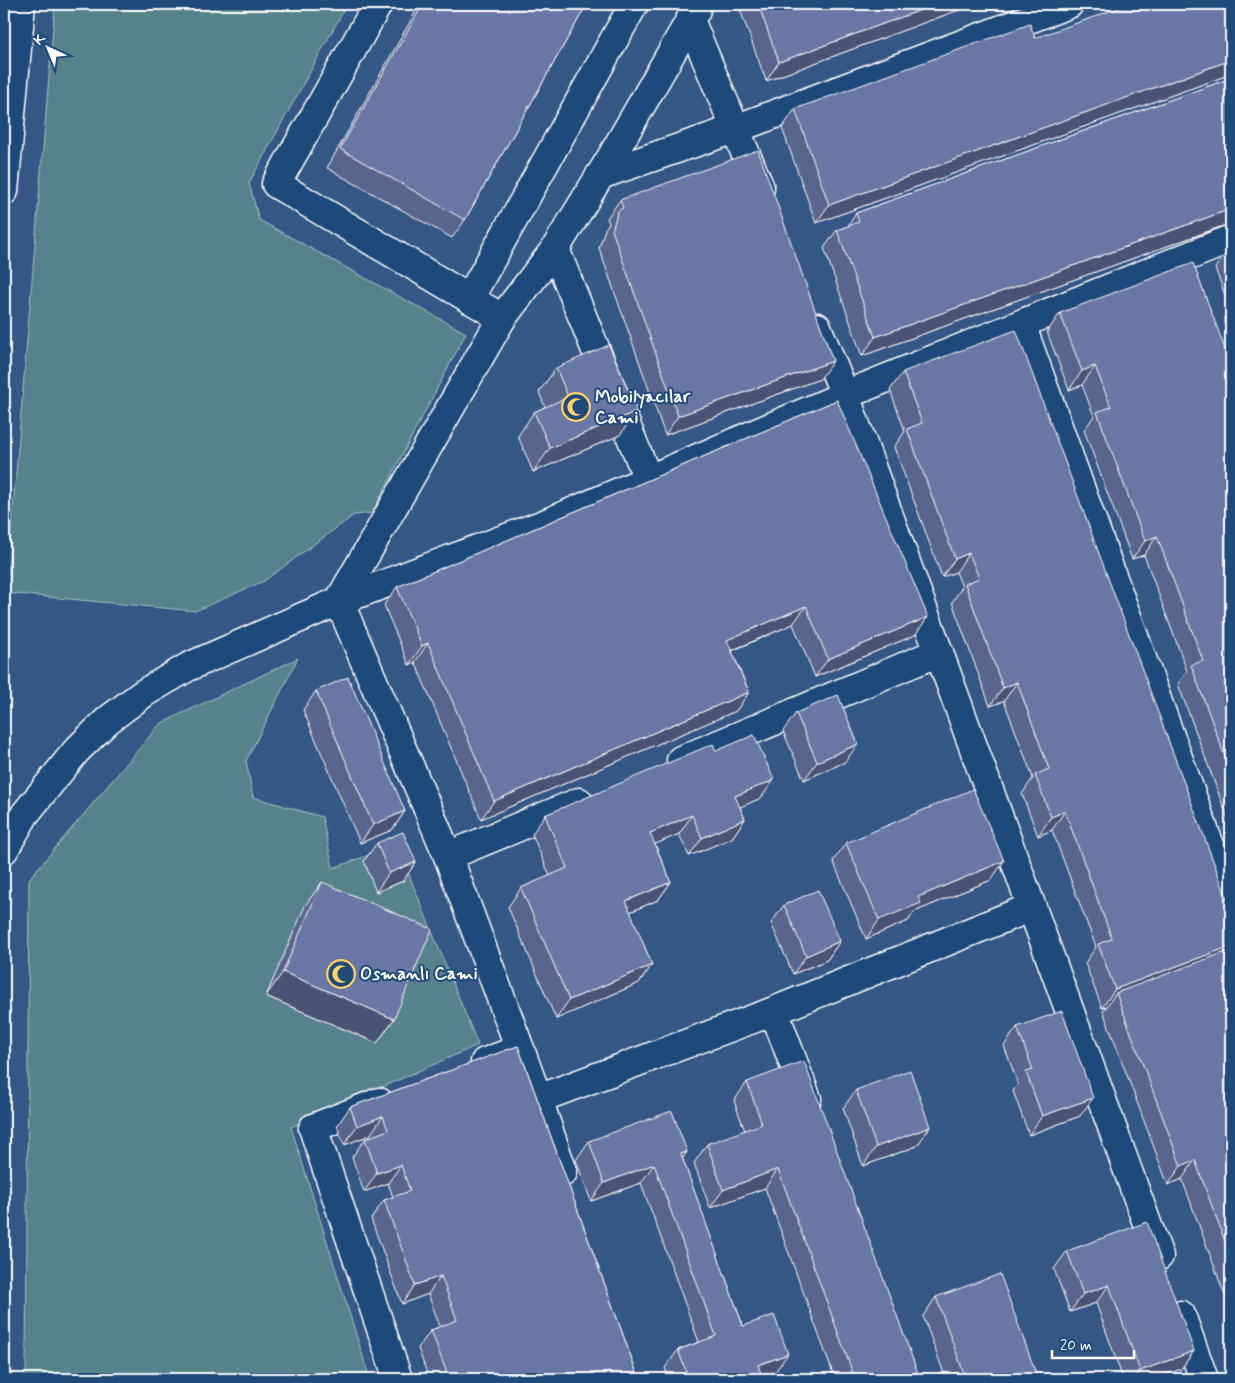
<svg xmlns="http://www.w3.org/2000/svg" width="1235" height="1383" font-family="Mynerve,sans-serif">
<style>
.green{fill:#56838b;stroke:#aac1c5}
.lines{fill:none;stroke-linecap:round;stroke-linejoin:round}
.minor-casing{stroke:#fff;stroke-width:31}
.highway-casing{stroke:#fff;stroke-width:31}
.minor{stroke:#1f4a7a;stroke-width:28}
.highway{stroke:#1f4a7a;stroke-width:28}
.wall{fill:#59668d;stroke:#fff}
.shaded-wall{fill:#495373;stroke:#fff}
.building{fill:#6877a4;stroke:#fff}
.labels{text-anchor:middle;dominant-baseline:central;stroke-width:4;stroke-linejoin:round;paint-order:stroke}
.poi-label{font-size:18px;font-weight:bold;fill:#fff;stroke:#1f4a7a;text-anchor:start}
</style>
<rect width="100%" height="100%" fill="#345786"/>
<filter id="ink" filterUnits="userSpaceOnUse"><feTurbulence type="fractalNoise" baseFrequency=".02" numOctaves="2"/><feDisplacementMap in="SourceGraphic" scale="10" xChannelSelector="R" yChannelSelector="G"/><feConvolveMatrix kernelMatrix="1 2 1 2 8 2 1 2 1" color-interpolation-filters="sRGB"/></filter>
<g filter="url(#ink)">
<g class="green">
<path d="M55,4H347L249,183L259,220L466,333L372,513L354,515L264,581L195,611L6,593Z"/>
<path d="M298,658L246,761L253,797L322,817L333,868L397,845L478,1045L291,1127L370,1379H26L29,879L160,724Z"/>
</g>
<g class="lines">
<defs>
<g id="minor">
<path d="M378,4L276,184L502,318"/>
<path d="M690,20L760,188"/>
<path d="M600,175L735,129L1069,4"/>
<path d="M555,249L648,479"/>
<path d="M469,299L634,4"/>
<path d="M1021,324L1231,904"/>
<path d="M817,327L845,395L1159,1256"/>
<path d="M339,601L448,856L520,1049L485,1062"/>
<path d="M339,601L502,318L555,249L612,156L696,10"/>
<path d="M681,760L939,652"/>
<path d="M4,850L25,814L77,750L108,720L144,693L188,667L339,601L544,524L845,395L1231,239"/>
<path d="M448,856L579,802"/>
<path d="M520,1049L538,1099L774,1011"/>
<path d="M538,1099L563,1172"/>
<path d="M807,1099L774,1011L1032,907"/>
<path d="M379,1102L313,1128L398,1379"/>
<path d="M1181,1315L1204,1379"/>
</g>
<path id="highway" d="M4,191L21,4"/>
</defs>
<use href="#minor" class="minor-casing"/>
<use href="#highway" class="highway-casing"/>
<use href="#minor" class="minor"/>
<use href="#highway" class="highway"/>
</g>
<g class="wall">
<path d="M420,4H587L465,220L452,238L327,168Z"/>
<path d="M738,4H975L766,81Z"/>
<path d="M1231,4V74L816,223L782,128L795,109L1035,38Z"/>
<path d="M1231,78V223L862,356L824,248L837,230L848,226L856,213Z"/>
<path d="M620,200L820,379L665,435L599,248L605,229L609,223L607,218Z"/>
<path d="M1231,249V311L1215,268L1228,250Z"/>
<path d="M1060,313L1231,365V827L1178,684L1187,671L1144,555L1132,559L1084,430L1094,416L1082,385L1069,390L1047,332Z"/>
<path d="M556,368L620,435L533,472L518,436L534,412L545,407L539,392Z"/>
<path d="M903,372L1231,909V1312L1182,1179L1168,1185L1103,1011L1107,1006L1102,1008L1085,963L1096,947L1052,830L1038,836L1022,794L1033,778L1004,701L990,706L952,602L962,587L956,572L942,577L894,447L905,431L890,390Z"/>
<path d="M837,400L915,635L815,677L793,624L732,651L749,692L736,711L481,819L415,662L409,665L384,605L397,587Z"/>
<path d="M316,691L405,811L392,830L360,843L303,710Z"/>
<path d="M796,713L845,762L804,780L783,731Z"/>
<path d="M716,751L761,798L740,807L745,819L732,838L689,856L679,834L655,844L671,882L658,900L630,912L652,965L639,983L556,1019L508,907L521,888L550,876L532,834L545,815Z"/>
<path d="M377,843L416,862L403,881L376,892L364,861Z"/>
<path d="M846,843L991,880L914,912L908,921L866,939L833,861Z"/>
<path d="M322,882L394,1019L377,1043L266,996L305,906Z"/>
<path d="M784,905L840,941L827,960L793,974L771,923Z"/>
<path d="M1017,1027L1080,1116L1029,1135L1013,1091L1018,1084L1004,1046Z"/>
<path d="M518,1046L639,1379H429L418,1348L431,1330L440,1327L428,1294L402,1304L371,1219L384,1200L393,1197L388,1183L364,1192L352,1157L365,1139L370,1137V1135L344,1145L337,1126L350,1107Z"/>
<path d="M747,1082L920,1379H835L765,1188L710,1208L694,1163L707,1144L745,1131L734,1101Z"/>
<path d="M856,1090L917,1146L863,1166L843,1108Z"/>
<path d="M589,1141L687,1152L682,1158L743,1326L775,1372L762,1377L763,1379H669L665,1368L678,1350L699,1342L641,1183L591,1201L576,1160Z"/>
<path d="M1067,1251L1194,1351L1181,1369L1154,1379H1123L1096,1303L1070,1312L1054,1269Z"/>
<path d="M936,1297L1038,1379H946L923,1316Z"/>
</g>
<g class="shaded-wall">
<path d="M937,4H975L766,81L779,62Z"/>
<path d="M1231,60V74L816,223L829,205Z"/>
<path d="M1231,209V223L862,356L875,337Z"/>
<path d="M833,361L820,379L665,435L678,416Z"/>
<path d="M1095,366L1082,385L1069,390L1082,371Z"/>
<path d="M637,411L620,435L533,472L550,448Z"/>
<path d="M1157,536L1144,555L1132,559L1145,541Z"/>
<path d="M969,553L956,572L942,577L955,559Z"/>
<path d="M806,606L793,624L714,658L727,640Z"/>
<path d="M928,617L915,635L815,677L828,659Z"/>
<path d="M428,643L415,662L409,665L422,646Z"/>
<path d="M1017,682L1004,701L990,706L1003,688Z"/>
<path d="M749,692L736,711L481,819L494,801Z"/>
<path d="M858,744L845,762L804,780L817,762Z"/>
<path d="M774,780L761,798L722,815L735,796Z"/>
<path d="M405,811L392,830L360,843L373,825Z"/>
<path d="M1065,811L1052,830L1038,836L1051,817Z"/>
<path d="M692,815L679,834L637,852L650,833Z"/>
<path d="M745,819L732,838L689,856L702,838Z"/>
<path d="M1004,861L991,880L914,912L908,921L866,939L879,920L918,897Z"/>
<path d="M416,862L403,881L376,892L389,873Z"/>
<path d="M671,882L658,900L613,919L626,901Z"/>
<path d="M840,941L827,960L793,974L806,956Z"/>
<path d="M1231,946V958L1116,993L1107,1006L1102,1008L1115,989Z"/>
<path d="M652,965L639,983L556,1019L569,1000Z"/>
<path d="M283,972L394,1019L377,1043L266,996Z"/>
<path d="M1093,1098L1080,1116L1029,1135L1042,1116Z"/>
<path d="M383,1116L370,1135L344,1145L357,1126Z"/>
<path d="M930,1127L917,1146L863,1166L876,1147Z"/>
<path d="M687,1152L674,1171L681,1154Z"/>
<path d="M1195,1160L1182,1179L1168,1185L1181,1166Z"/>
<path d="M654,1164L641,1183L591,1201L604,1183Z"/>
<path d="M401,1165L388,1183L364,1192L377,1173Z"/>
<path d="M778,1169L765,1188L710,1208L723,1190Z"/>
<path d="M441,1276L428,1294L402,1304L415,1285Z"/>
<path d="M1109,1285L1096,1303L1070,1312L1083,1294Z"/>
<path d="M1194,1351L1181,1369L1154,1379H1134L1140,1371Z"/>
<path d="M788,1354L775,1372L756,1379L758,1365Z"/>
</g>
<g class="building">
<path d="M423,4H587L465,220L340,149Z"/>
<path d="M758,4H937L779,62Z"/>
<path d="M1130,4H1231V60L829,205L795,109L1030,24L1035,38Z"/>
<path d="M1231,78V209L875,337L837,230L859,222L856,213Z"/>
<path d="M758,150L833,361L678,416L612,230L618,211L623,208L620,200Z"/>
<path d="M1231,249V258L1228,250Z"/>
<path d="M1193,263L1231,365V773L1191,665L1203,661L1157,536L1145,541L1097,412L1111,407L1095,366L1082,371L1060,313Z"/>
<path d="M1016,330L1231,909V946L1115,989L1098,944L1112,939L1065,811L1051,817L1035,775L1049,769L1017,682L1003,688L965,584L979,578L969,553L955,559L907,429L922,423L903,372Z"/>
<path d="M609,345L637,411L550,448L534,412L568,397L556,368Z"/>
<path d="M837,400L928,617L828,659L806,606L727,640L749,692L494,801L428,643L422,646L397,587Z"/>
<path d="M348,677L405,811L373,825L316,691Z"/>
<path d="M838,695L858,744L817,762L796,713Z"/>
<path d="M754,735L774,780L735,796L745,819L702,838L692,815L650,833L671,882L626,901L652,965L569,1000L521,888L567,868L545,815L713,744L716,751Z"/>
<path d="M973,789L1004,861L918,897L921,903L879,920L846,843Z"/>
<path d="M403,832L416,862L389,873L377,843Z"/>
<path d="M322,882L432,929L394,1019L283,972Z"/>
<path d="M818,890L840,941L806,956L784,905Z"/>
<path d="M1231,950V1258L1195,1160L1181,1166L1116,993Z"/>
<path d="M1062,1011L1093,1098L1042,1116L1026,1072L1033,1070L1017,1027Z"/>
<path d="M518,1046L639,1379H449L431,1330L457,1320L441,1276L415,1285L384,1200L410,1191L401,1165L377,1173L365,1139L388,1130L383,1116L357,1126L350,1107Z"/>
<path d="M804,1061L920,1379H854H855L778,1169L723,1190L707,1144L762,1124L747,1082Z"/>
<path d="M910,1070L930,1127L876,1147L856,1090Z"/>
<path d="M672,1111L687,1152L681,1154L743,1326L774,1315L788,1354L758,1365L763,1379H689L678,1350L716,1336L654,1164L604,1183L589,1141Z"/>
<path d="M1147,1222L1194,1351L1140,1371L1109,1285L1083,1294L1067,1251Z"/>
<path d="M1000,1274L1038,1379H966L936,1297Z"/>
</g>
</g>
<defs>
<symbol id="mosque-ring" viewBox="-11 -11 22 22"><circle r="9.5" fill="#1f4a7a" stroke="#ffd166" stroke-width="1.5"/><path d="M3.5-4.9A6 6 0 1 0 3.5 4.9A5 5 0 1 1 3.5-4.9Z" fill="#ffd166"/></symbol>
</defs>
<g fill-rule="evenodd">
<use href="#mosque-ring" x="560" y="391" width="32" height="32"/>
<use href="#mosque-ring" x="325" y="958" width="32" height="32"/>
</g>
<g class="labels">
<g class="poi-label">
<text x="595" y="397">Mobilyacılar<tspan x="595" dy="21">Cami</tspan></text>
<text x="360" y="974">Osmanlı Cami</text>
</g>
</g>
<rect width="1235" height="1383" fill="none" stroke="#1f4a7a" stroke-width="20"/>
<rect x="10" y="10" width="1215" height="1363" fill="none" stroke="#fff" stroke-width="2" filter="url(#ink)"/>
<g transform="translate(48 48) rotate(316)" stroke="#1f4a7a" stroke-width="4" paint-order="stroke">
<path d="M0-4L9 19L0 12L-9 19Z" fill="#ffffff"/>
<text y="-8" font-size="14" font-weight="bold" text-anchor="middle" fill="#ffffff">K</text>
</g>
<path d="M1052 1350v8h82v-8" fill="none" stroke="#ffffff" stroke-width="2.5"/>
<text x="1060" y="1350" font-size="15" fill="#ffffff" stroke="#1f4a7a" stroke-width="4" paint-order="stroke">20 m</text>
</svg>
